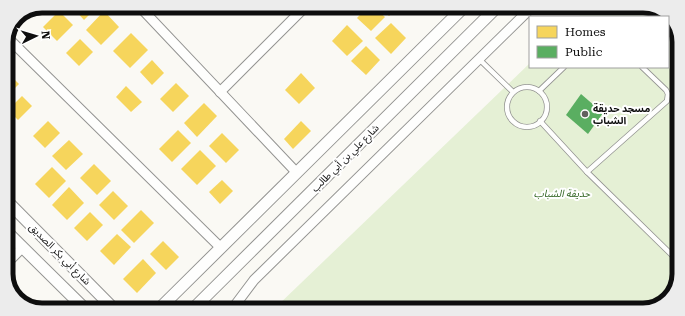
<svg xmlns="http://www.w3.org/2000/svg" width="685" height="316" font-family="'Roboto Serif','Noto Sans Arabic',serif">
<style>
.green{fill:#e5f0d5}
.homes{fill:#f6d55c}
.public{fill:#5aae61}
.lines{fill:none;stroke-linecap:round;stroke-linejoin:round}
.service-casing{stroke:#949492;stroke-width:6}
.minor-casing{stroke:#949492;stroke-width:11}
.tertiary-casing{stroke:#949492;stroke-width:13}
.service{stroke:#fefefd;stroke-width:4.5}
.minor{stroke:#fefefd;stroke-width:9}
.tertiary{stroke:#fefefd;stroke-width:11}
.poi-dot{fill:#61605e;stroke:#fff;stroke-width:1.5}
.labels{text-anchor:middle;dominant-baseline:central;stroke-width:4;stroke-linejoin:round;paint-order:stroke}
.poi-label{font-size:10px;font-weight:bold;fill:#0e0e0e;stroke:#fff;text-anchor:start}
.street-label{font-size:10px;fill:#0e0e0e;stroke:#fff}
.park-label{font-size:10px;font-style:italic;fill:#306421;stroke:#fff}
.rim{fill:none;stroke:#0e0e0e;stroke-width:5}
</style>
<rect width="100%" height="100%" fill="#faf9f4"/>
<g class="green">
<path d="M587,9H657L667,17H578Z"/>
<path d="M668,18L673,22L679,39L676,288L663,304L643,310L275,308L530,63V67H668Z"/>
</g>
<g class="homes">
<path d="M78,6H98L84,20L75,10Z"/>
<path d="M367,7L375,8L385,17L371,31L357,18Z"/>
<path d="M381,8H397L389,16Z"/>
<path d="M59,11L73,25L57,41L43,27Z"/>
<path d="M104,11L119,27L101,45L86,30Z"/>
<path d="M391,23L406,38L391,54L375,38Z"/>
<path d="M347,25L363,41L347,56L332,41Z"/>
<path d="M131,33L148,50L130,68L113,51Z"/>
<path d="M80,39L93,52L79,66L66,53Z"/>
<path d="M366,46L380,60L366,75L351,61Z"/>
<path d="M152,60L164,73L152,85L140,72Z"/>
<path d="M6,71L19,84L6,97Z"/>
<path d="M301,73L315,88L299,104L285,90Z"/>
<path d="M176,83L189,96L173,112L160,99Z"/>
<path d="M126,86L142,102L131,112L116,97Z"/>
<path d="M22,96L32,106L18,120L8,110Z"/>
<path d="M204,103L217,116L197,137L184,123Z"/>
<path d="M6,121L13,129L6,136Z"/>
<path d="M48,121L60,133L45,148L33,136Z"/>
<path d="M301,121L311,131L293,149L284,139Z"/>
<path d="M178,130L191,143L172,162L159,149Z"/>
<path d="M222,133L239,150L226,163L209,146Z"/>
<path d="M69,140L83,154L66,170L52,156Z"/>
<path d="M200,150L216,166L197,185L181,169Z"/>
<path d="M94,164L111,181L97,195L80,178Z"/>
<path d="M52,167L66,181L49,198L35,184Z"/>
<path d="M222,180L233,191L220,204L209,192Z"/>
<path d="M69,187L84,203L67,220L52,205Z"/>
<path d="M113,191L128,206L114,220L99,205Z"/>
<path d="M141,210L154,223L134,243L121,230Z"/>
<path d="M90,212L103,225L87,241L74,228Z"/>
<path d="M117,234L131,247L114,265L100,251Z"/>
<path d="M163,241L179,257L166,270L150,254Z"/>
<path d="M143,259L156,273L137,293L123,279Z"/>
</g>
<path class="public" d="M581,94L603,113L588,134L566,115Z"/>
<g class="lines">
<defs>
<g id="service">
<path d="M479,59L513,92"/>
<path d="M642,67L666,90L668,94L667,101L587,172L676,259"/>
<circle cx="527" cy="107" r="20"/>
<path d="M539,91L564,67"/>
<path d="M540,121L587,172"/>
</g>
<g id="minor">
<path d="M139,6L297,173"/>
<path d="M7,37L221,248"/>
<path d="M220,92L305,7"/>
<path d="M6,264L22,248"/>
<path d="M234,308L236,304L254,280L531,8"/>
</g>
<g id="tertiary">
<path d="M6,200L113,308"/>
<path d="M6,231L83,307"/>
<path d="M160,308L463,8"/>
<path d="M194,308L496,8"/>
</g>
</defs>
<use href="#service" class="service-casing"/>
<use href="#minor" class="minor-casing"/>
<use href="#tertiary" class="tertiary-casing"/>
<use href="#service" class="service"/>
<use href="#minor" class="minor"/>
<use href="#tertiary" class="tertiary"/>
</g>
<circle class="poi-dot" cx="585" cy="114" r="4"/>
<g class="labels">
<g class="poi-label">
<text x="593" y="108">مسجد حديقة<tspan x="593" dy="12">الشباب</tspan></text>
</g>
<g class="street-label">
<text transform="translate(345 158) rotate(-45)">شارع علي بن أبي طالب</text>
<text transform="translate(60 254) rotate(45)">شارع أبي بكر الصديق</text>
</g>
<g class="park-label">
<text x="562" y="193">حديقة الشباب</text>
</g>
</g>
<path d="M0 0H685V316H0ZM42 13H643A29 29 0 0 1 672 42V274A29 29 0 0 1 643 303H42A29 29 0 0 1 13 274V42A29 29 0 0 1 42 13Z" fill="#ececec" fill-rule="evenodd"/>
<path class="rim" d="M42 13H643A29 29 0 0 1 672 42V274A29 29 0 0 1 643 303H42A29 29 0 0 1 13 274V42A29 29 0 0 1 42 13Z"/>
<rect x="529" y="16" width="140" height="52" fill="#ffffff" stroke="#9f9f9f"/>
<rect x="537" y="26" width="20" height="12" fill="#f6d55c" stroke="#9f9f9f"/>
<text x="565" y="36" font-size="12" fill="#0e0e0e">Homes</text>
<rect x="537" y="46" width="20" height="12" fill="#5aae61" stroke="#9f9f9f"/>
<text x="565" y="56" font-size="12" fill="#0e0e0e">Public</text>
<g transform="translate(36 36) rotate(85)" stroke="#ffffff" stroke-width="3" paint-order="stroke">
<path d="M0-3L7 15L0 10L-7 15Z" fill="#0e0e0e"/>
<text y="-6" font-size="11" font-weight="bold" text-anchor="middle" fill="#0e0e0e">N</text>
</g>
</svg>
